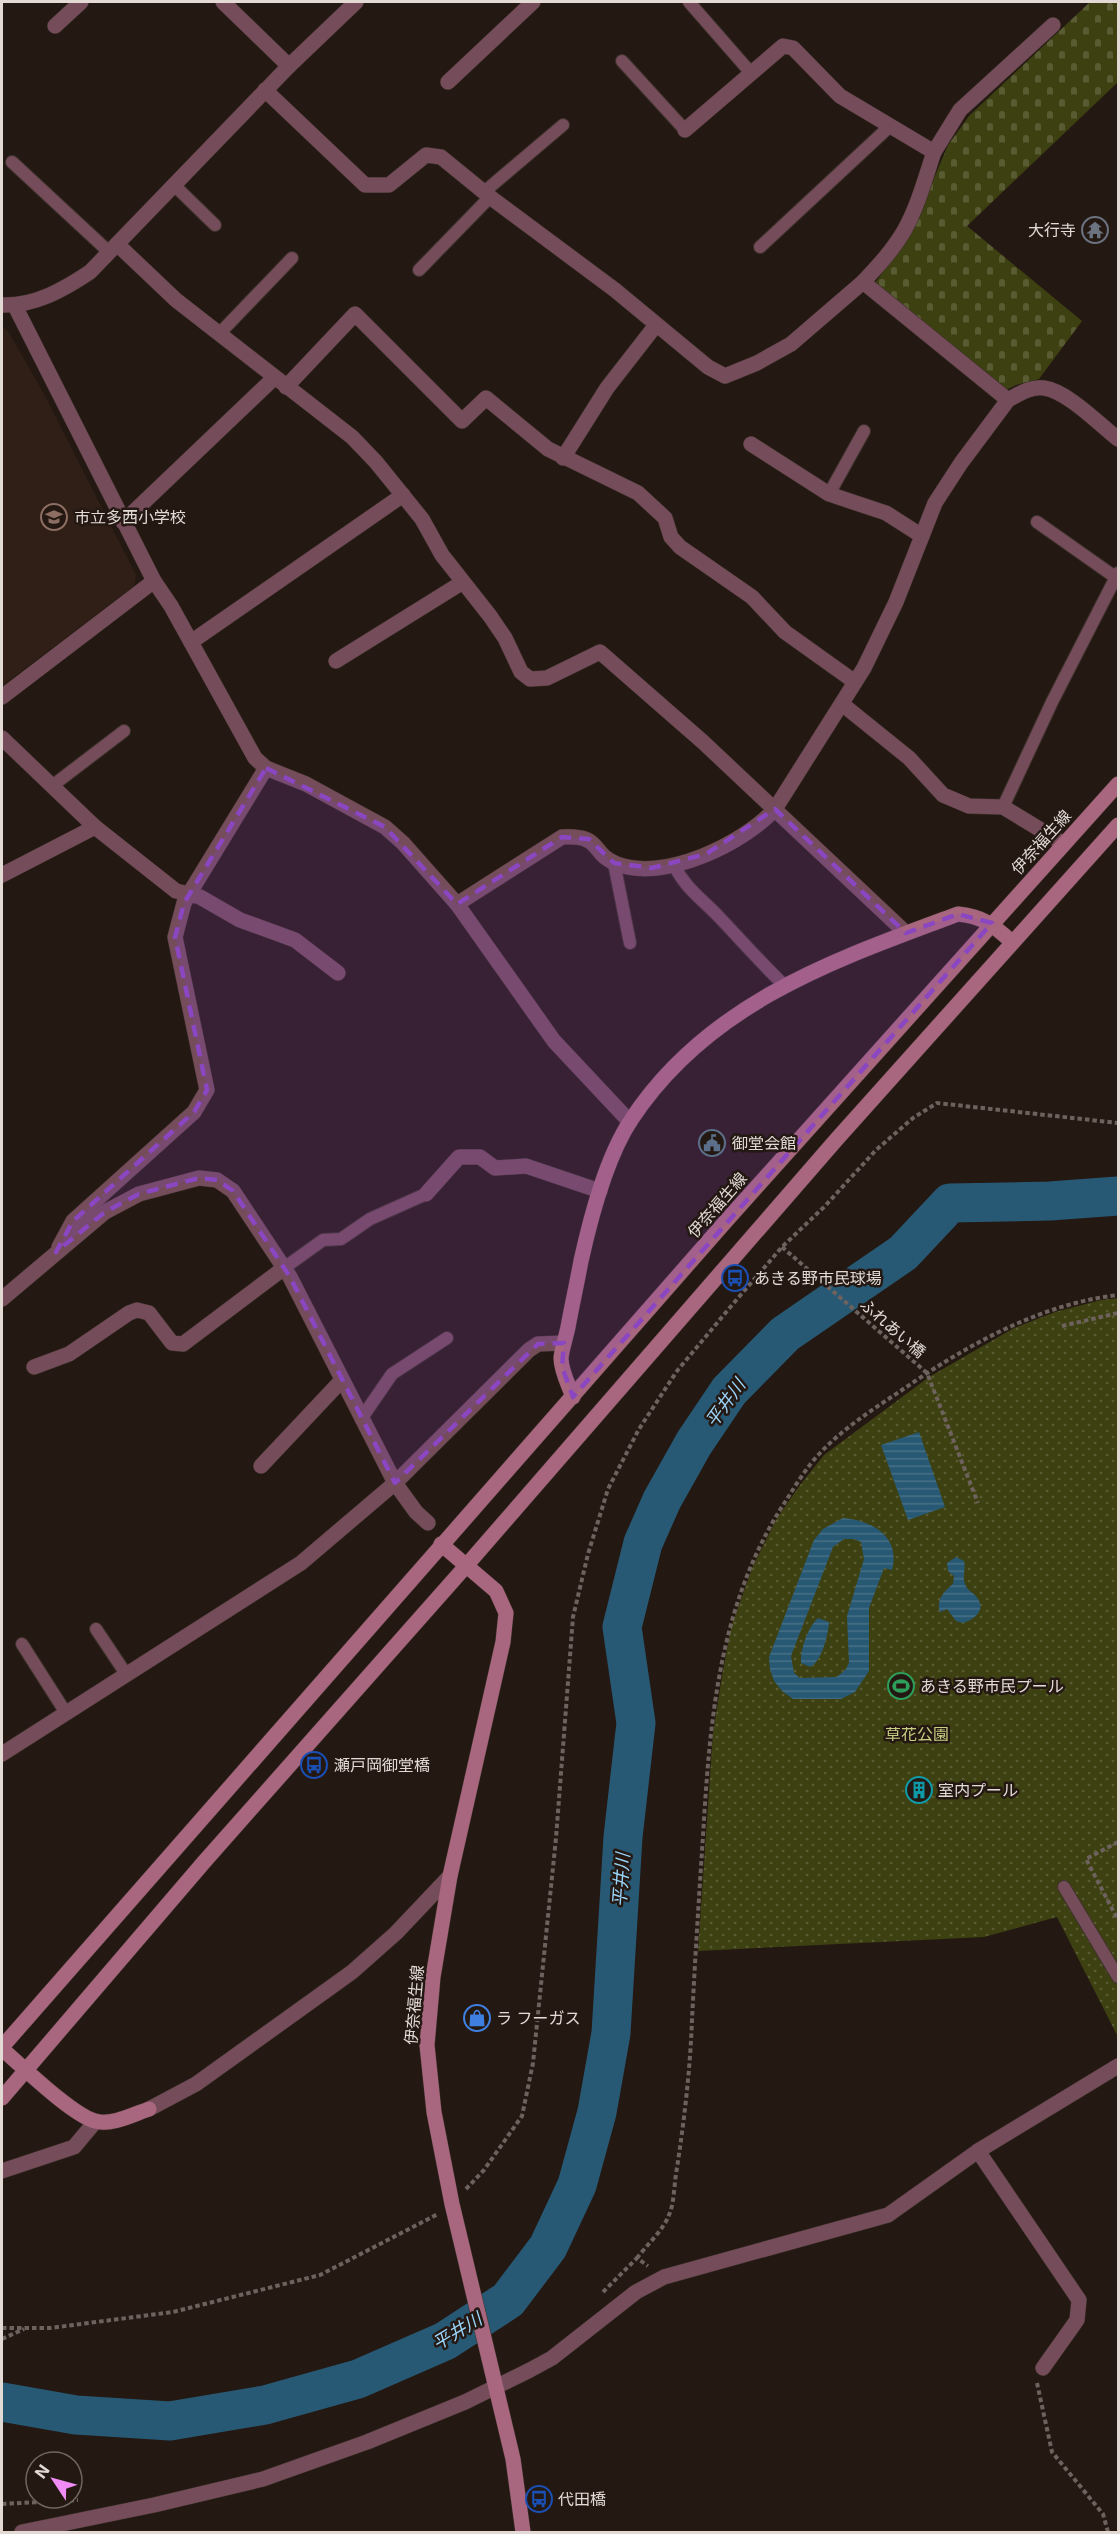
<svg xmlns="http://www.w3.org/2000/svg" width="1120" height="2534" font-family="Inter,'Noto Sans JP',sans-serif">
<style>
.built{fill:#301f16}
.cemetery{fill:url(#cemetery-stones)}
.park{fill:url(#park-dots)}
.water{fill:url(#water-rules);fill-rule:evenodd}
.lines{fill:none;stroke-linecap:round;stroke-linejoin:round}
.river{stroke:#285974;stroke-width:39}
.lane-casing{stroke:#3f332d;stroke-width:14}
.street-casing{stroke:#3f332d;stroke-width:16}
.secondary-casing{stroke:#3f332d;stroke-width:16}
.path{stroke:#6d625d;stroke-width:4;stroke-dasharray:4.5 3;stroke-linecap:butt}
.lane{stroke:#754c5a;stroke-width:12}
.street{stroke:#754c5a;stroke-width:15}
.secondary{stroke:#a8677e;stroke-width:15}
.marked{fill:#8b46c2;fill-opacity:0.2;stroke:#8b46c2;stroke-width:4.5;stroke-dasharray:12 8;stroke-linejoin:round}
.labels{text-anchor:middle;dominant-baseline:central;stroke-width:5;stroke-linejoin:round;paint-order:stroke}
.poi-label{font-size:16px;fill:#e3dad6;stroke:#241812;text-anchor:start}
.street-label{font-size:16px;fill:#e3dad6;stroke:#241812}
.park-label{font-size:16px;fill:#c8ce82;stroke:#241812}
.water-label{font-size:18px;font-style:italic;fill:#9ad5fa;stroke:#241812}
</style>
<defs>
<pattern id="cemetery-stones" width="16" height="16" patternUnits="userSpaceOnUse" patternTransform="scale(1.5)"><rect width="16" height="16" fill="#3d4011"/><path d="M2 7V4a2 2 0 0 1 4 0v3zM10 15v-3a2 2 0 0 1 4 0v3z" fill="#595b33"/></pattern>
<pattern id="park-dots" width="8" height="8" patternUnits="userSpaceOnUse" patternTransform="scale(1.5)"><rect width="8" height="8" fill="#3d4011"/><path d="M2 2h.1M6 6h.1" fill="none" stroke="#595b33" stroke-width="1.8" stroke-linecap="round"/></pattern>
<pattern id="water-rules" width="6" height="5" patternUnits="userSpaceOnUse" patternTransform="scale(1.5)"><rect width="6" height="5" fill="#285974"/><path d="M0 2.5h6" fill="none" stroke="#477087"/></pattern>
</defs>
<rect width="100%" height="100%" fill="#241812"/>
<path class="built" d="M2,327L8,331L44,394L136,575L134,586L2,686Z"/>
<path class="cemetery" d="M1090,2H1118V82L967,226L1082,321L1039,379L1016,385L1004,391L875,283L910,235L948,145L969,116Z"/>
<path class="park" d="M1118,1298V2037L1057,1917L984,1937L698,1951L713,1733L722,1676L731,1627L753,1566L777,1518L800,1485L824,1455L929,1377L1014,1328L1055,1312L1101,1300Z"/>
<g class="water">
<path d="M919,1432L945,1507L908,1520L881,1445Z"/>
<path d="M843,1518C872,1520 901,1537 892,1570L884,1568L869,1608V1671L855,1692L841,1699H793L782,1691L774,1681L770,1669L769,1657L814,1540L823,1529ZM844,1539H854L861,1542L864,1559L847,1616L849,1663L846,1669L837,1677L800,1678L794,1673L791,1656L833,1547Z"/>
<path d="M956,1557L964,1561C966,1570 962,1575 965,1584C968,1592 974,1592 978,1599C986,1611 973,1620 963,1623L956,1621L947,1609L940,1612C936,1600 944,1591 953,1584L954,1576L948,1571L947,1563Z"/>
<path d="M818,1618L829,1622C828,1635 822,1661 810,1667L801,1663C800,1649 808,1627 818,1618Z"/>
</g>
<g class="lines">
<path class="river" d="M2,2402L76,2415L170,2421L265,2405L358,2379L445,2341L508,2300L548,2247L577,2185L597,2112L611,2033L623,1837L636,1723L622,1627L643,1543L662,1500L694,1443L729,1391L785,1334L903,1253L950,1203L1050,1201L1118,1196"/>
<defs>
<g id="lane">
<path d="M689,2L751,73"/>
<path d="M622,61L685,130"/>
<path d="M12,162L109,252"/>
<path d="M174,185L215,225"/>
<path d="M484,192L563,125"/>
<path d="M760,247L889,127"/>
<path d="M419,270L490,197"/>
<path d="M219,334L292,258"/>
<path d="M829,494L864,431"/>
<path d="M1037,522L1115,577"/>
<path d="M52,786L124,731"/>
<path d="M1003,807L1052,702L1118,573"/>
<path d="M614,863L630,943"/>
<path d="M674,865C685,888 702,899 719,917C741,940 761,963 784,985"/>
<path d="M284,1268L323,1240L341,1239L370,1219L426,1194"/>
<path d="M361,1419L392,1374L447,1338"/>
<path d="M96,1629L126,1674"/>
<path d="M22,1644L66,1713"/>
<path d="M1064,1887L1118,1977"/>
</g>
<g id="street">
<path d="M223,2L289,66"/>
<path d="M55,26L81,2"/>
<path d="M448,82L533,2"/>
<path d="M265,90L365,185H389L426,155L441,157L490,197L615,290L708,367L725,376L757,363L791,344L863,282L1008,400L961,463L935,503L896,602L864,668L775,809C743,844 664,882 617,864C589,853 604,835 562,837L457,904"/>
<path d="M685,130L783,46L793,48L840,96L934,152C925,179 918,206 904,231C893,250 878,266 863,282"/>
<path d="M934,152L960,110L1053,25"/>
<path d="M117,244L176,300L352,437L376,462L422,519L442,555L490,616L505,638L521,672L530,679L547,678L600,652L703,742L906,933"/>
<path d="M2,305C35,306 63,290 90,272L289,66L356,2"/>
<path d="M15,306L154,581L171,606L255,758L266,768L306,784L385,827L403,843L457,904L554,1041L630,1122"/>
<path d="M286,387L355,314L462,421L486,398L548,449L638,493L665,518L671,537L680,547L752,597L785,632L855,682"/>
<path d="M1008,400C1019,394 1031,386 1044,388C1067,391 1099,424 1118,439"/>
<path d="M751,444L829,494L886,513L922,536"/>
<path d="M563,458L607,388L656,325"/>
<path d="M123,522L274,378"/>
<path d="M191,642L403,495"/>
<path d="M336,661L463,582"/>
<path d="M2,697L154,581"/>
<path d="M842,704L909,758L943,795L969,806L1003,807L1064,844"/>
<path d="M2,738L95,827"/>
<path d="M2,875L95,827L176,891L189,894L266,768"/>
<path d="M426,1194L459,1157H480L495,1168L526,1166L600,1191"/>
<path d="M59,1247L73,1221L194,1112L207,1090L175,937L184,903L189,894L200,897L240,920L295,940L338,973"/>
<path d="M2,1299L105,1212L139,1194L199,1178L217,1180L233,1191L290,1277L395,1483L416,1512L428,1523"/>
<path d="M34,1367L69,1354L129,1313L137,1310L149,1313L172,1343L183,1344L284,1268"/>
<path d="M261,1466L342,1380"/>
<path d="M2,1754L301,1563L395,1483L529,1350L538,1344L564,1343"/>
<path d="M149,2109L196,2084L352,1972L396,1933L450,1876"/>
<path d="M978,2151L1079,2300L1077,2320L1043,2368"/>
<path d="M2,2171L74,2147L95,2122"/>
<path d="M22,2532L154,2505L263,2479L367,2442L465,2402L530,2370L552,2358L636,2292L664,2277L888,2215L978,2151L1118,2066"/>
</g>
<g id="secondary">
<path d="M573,1397C569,1386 561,1371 561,1358C562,1348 566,1337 568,1327C572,1305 577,1283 581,1261C591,1216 606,1158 631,1120C708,1003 834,960 958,914C983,916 994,926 1012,942"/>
<path d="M441,1544L496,1591L506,1613L503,1642L450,1876L433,1977L427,2045L434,2112L452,2204L513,2459L523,2532"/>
<path d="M2,2047L726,1221L1118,784"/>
<path d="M2,2049C22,2066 72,2115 95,2121C112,2126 134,2114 149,2109"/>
<path d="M2,2098L204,1862L466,1566L836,1140L1118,825"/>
</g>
</defs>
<use href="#lane" class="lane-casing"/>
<use href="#street" class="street-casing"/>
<use href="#secondary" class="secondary-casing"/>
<g class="path">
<path d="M782,1247L927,1373L978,1503"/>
<path d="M1062,1326L1118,1313"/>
<path d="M1118,1842L1086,1859L1118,1920"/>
<path d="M466,2189L484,2170L522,2116L533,2063L556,1838L573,1617L588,1554L608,1489L639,1429L677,1371L732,1305L782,1247L825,1206L876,1150L913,1118L937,1103L1118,1123"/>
<path d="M637,2258C646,2246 664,2229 669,2215C674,2204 674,2187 676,2174C684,2123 690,2072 692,2020C695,1959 699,1897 703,1836C710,1718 719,1601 787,1499C797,1483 808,1465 822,1451C845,1427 875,1408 902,1390C967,1345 1040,1304 1118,1295"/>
<path d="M603,2292L637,2258L648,2266"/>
<path d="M2,2328H50L173,2312L320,2275L438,2214"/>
<path d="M2,2339L24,2329"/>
<path d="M1037,2383L1052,2452L1103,2514L1108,2532"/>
<path d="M2,2504L78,2500"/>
</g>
<use href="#lane" class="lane"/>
<use href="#street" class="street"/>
<use href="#secondary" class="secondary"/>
</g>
<path class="marked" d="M266,768L385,827L457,904L562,837L589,839L614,863L652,868L706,854L775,809L906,933L958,914L992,923L573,1397L562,1367L564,1343L538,1344L395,1483L290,1277L233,1191L217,1180L199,1178L139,1194L105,1212L56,1252L73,1221L194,1112L207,1090L175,937L184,903Z"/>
<defs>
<symbol id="temple-ring" viewBox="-11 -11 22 22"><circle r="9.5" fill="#241812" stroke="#6b7280" stroke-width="1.5"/><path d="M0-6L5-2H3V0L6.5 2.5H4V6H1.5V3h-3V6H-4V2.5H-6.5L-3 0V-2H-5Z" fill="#6b7280"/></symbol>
<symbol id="school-ring" viewBox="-11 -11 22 22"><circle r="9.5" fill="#241812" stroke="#8d6e63" stroke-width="1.5"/><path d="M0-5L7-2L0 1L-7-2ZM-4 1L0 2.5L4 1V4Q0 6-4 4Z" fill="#8d6e63"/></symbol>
<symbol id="civic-ring" viewBox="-11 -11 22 22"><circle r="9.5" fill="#241812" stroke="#5c6f8a" stroke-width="1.5"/><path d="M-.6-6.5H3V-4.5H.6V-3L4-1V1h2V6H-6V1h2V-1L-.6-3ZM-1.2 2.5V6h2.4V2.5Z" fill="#5c6f8a"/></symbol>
<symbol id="bus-ring" viewBox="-11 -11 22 22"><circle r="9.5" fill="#241812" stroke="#1a4fb4" stroke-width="1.5"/><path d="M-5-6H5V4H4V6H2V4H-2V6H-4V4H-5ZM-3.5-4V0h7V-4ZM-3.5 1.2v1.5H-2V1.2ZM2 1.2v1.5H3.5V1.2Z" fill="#1a4fb4"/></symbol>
<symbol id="stadium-ring" viewBox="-11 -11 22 22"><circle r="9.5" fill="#241812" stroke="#2e9e5b" stroke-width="1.5"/><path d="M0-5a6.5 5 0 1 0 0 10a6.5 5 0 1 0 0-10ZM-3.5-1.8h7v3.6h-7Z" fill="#2e9e5b"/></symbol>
<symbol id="building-ring" viewBox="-11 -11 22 22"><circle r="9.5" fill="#241812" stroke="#0f9aa8" stroke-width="1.5"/><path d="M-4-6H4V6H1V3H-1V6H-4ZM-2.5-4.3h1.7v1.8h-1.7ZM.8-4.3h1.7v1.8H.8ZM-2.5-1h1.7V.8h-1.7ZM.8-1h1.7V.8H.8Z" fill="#0f9aa8"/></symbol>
<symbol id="shop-ring" viewBox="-11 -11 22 22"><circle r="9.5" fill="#241812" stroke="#3f7fe0" stroke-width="1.5"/><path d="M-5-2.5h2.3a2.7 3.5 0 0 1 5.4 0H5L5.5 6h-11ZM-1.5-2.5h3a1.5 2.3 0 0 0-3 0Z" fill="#3f7fe0"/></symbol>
</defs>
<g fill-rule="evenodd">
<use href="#temple-ring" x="1080" y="215" width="30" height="30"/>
<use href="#school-ring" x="39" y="502" width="30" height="30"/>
<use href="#civic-ring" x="697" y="1128" width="30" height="30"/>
<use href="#bus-ring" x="720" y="1263" width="30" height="30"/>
<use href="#stadium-ring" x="886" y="1671" width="30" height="30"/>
<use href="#bus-ring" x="299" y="1750" width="30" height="30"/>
<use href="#building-ring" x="904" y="1775" width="30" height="30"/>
<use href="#shop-ring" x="462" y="2003" width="30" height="30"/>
<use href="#bus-ring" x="524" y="2484" width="30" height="30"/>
</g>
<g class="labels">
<g class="poi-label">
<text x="1076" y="230" text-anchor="end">大行寺</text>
<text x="74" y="517">市立多西小学校</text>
<text x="732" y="1143">御堂会館</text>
<text x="754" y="1278">あきる野市民球場</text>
<text x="920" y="1686">あきる野市民プール</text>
<text x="334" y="1765">瀬戸岡御堂橋</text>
<text x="938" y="1790">室内プール</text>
<text x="496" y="2018">ラ フーガス</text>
<text x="558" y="2499">代田橋</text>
</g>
<g class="street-label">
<text transform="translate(1041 842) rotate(-48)">伊奈福生線</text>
<text transform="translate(717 1205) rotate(-49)">伊奈福生線</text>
<text transform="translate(893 1328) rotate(41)">ふれあい橋</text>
<text transform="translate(414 2005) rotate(-85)">伊奈福生線</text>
</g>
<g class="park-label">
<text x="917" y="1734">草花公園</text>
</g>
<g class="water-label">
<text transform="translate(725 1403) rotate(-54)">平井川</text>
<text transform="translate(621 1880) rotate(-86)">平井川</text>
<text transform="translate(457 2331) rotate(-31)">平井川</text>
</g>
</g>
<rect width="1120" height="2534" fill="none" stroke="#e3dad6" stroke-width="6"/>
<g transform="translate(54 2480) rotate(306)"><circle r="28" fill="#241812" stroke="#706660" stroke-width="1.5"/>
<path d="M0-4.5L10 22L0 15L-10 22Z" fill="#f18bf5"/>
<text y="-9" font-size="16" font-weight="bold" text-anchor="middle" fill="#e3dad6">N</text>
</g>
</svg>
